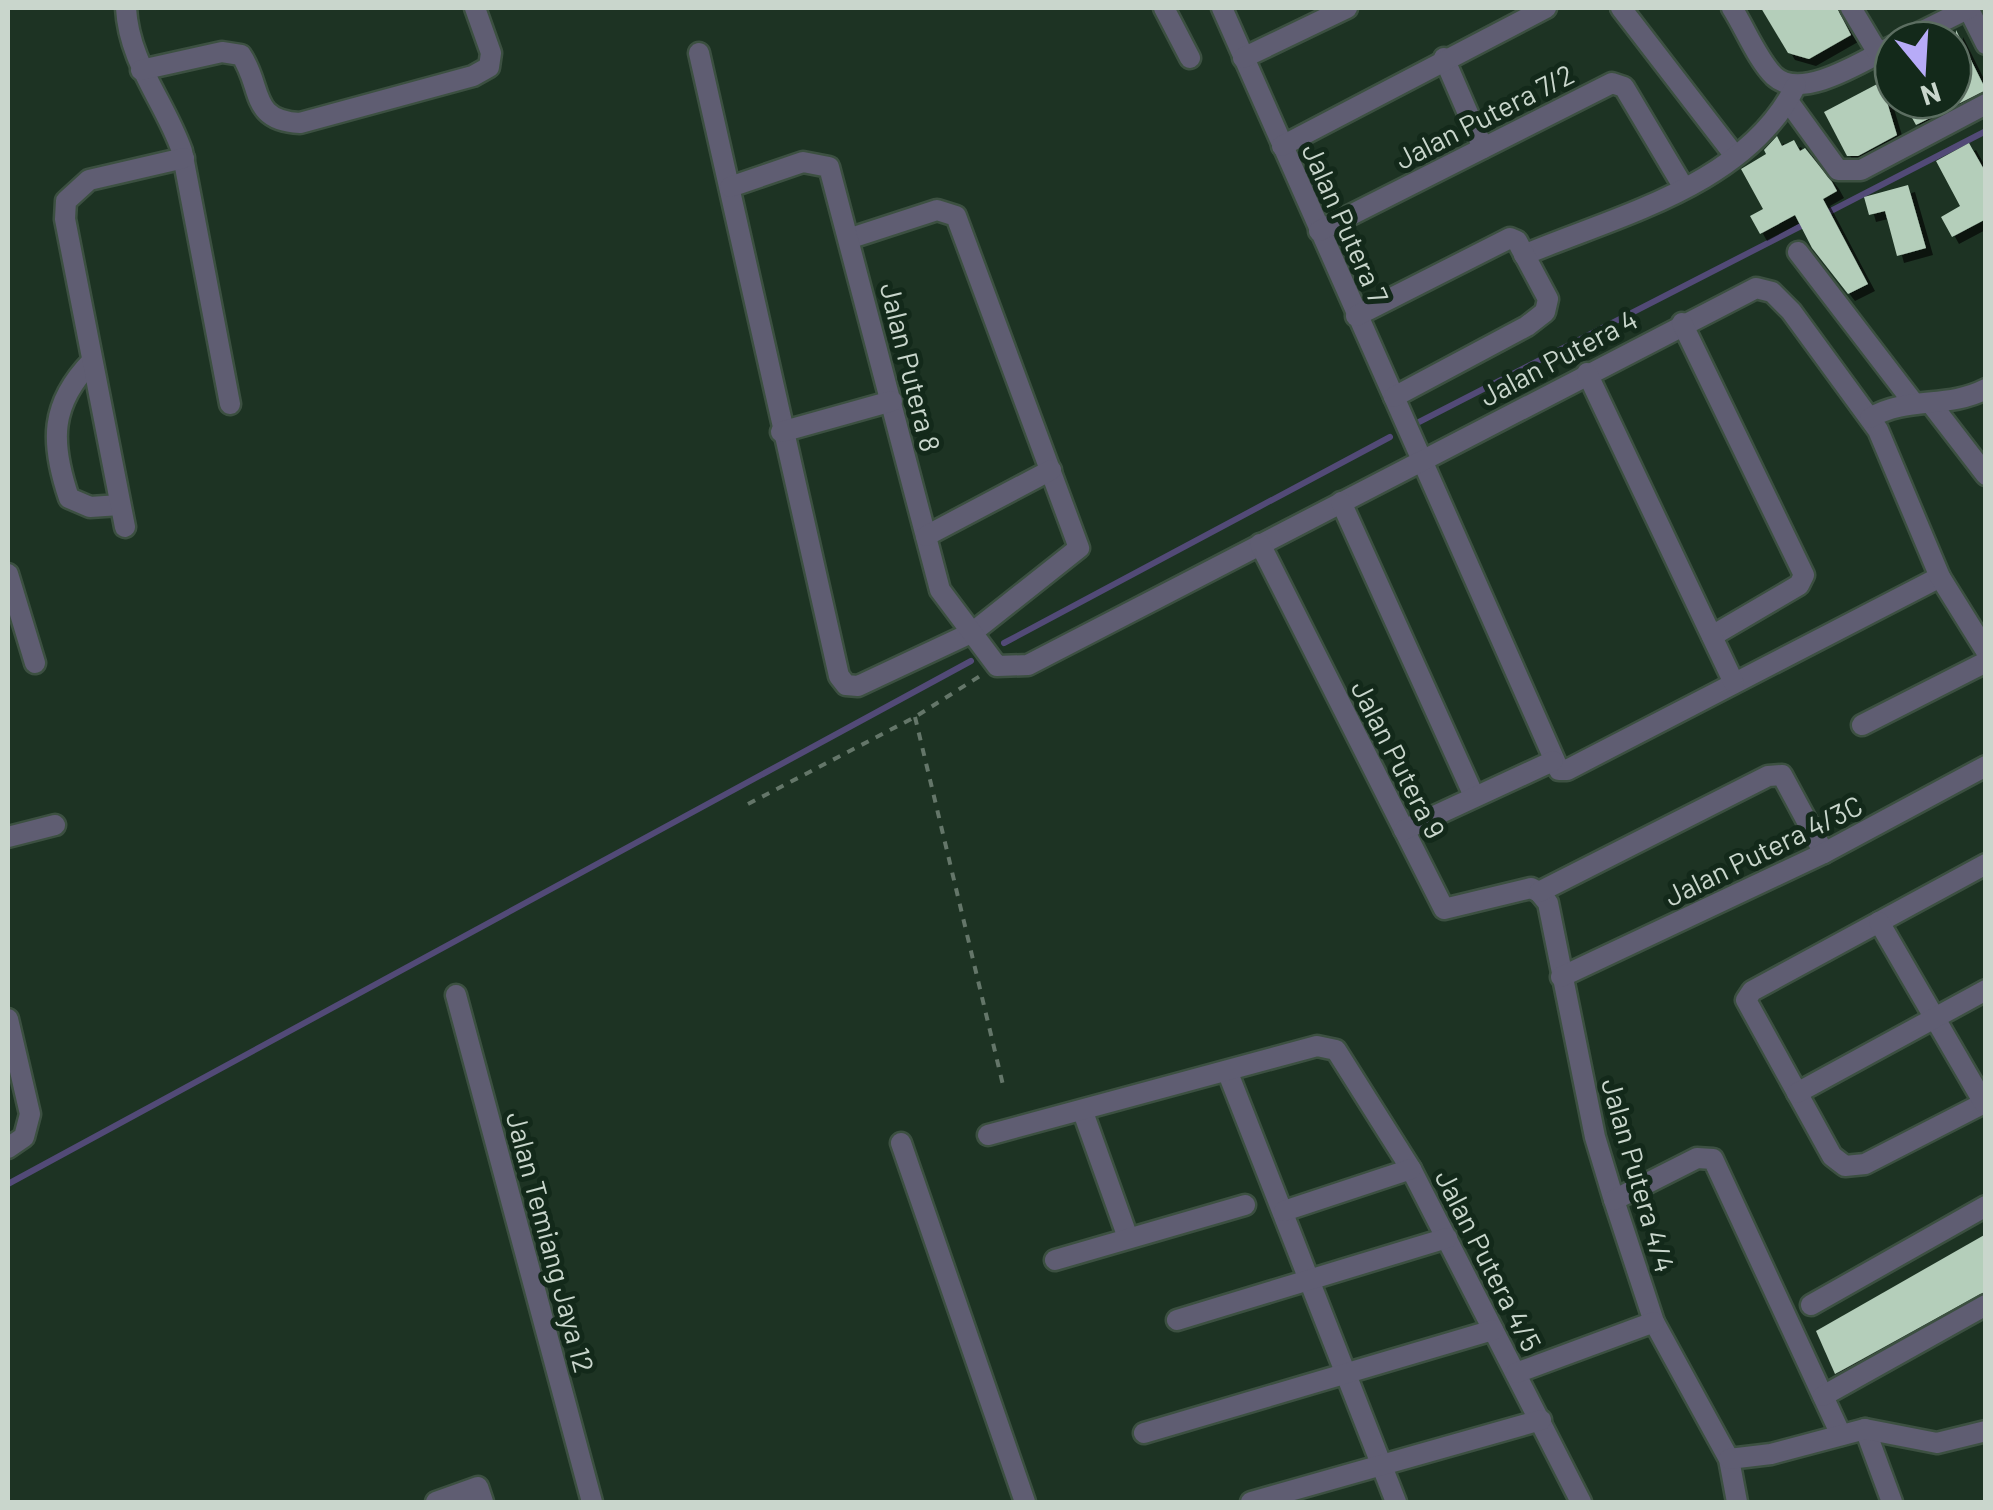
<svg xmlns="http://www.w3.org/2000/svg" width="1993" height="1510" font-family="Barlow,sans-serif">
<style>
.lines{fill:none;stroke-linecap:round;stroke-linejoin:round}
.stream{stroke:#524a77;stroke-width:6}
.building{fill:#b4ceba;filter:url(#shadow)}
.minor-casing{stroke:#3c5041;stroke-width:25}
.path{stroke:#647669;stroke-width:4;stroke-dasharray:8 8;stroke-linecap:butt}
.minor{stroke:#5f5d72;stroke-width:20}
.labels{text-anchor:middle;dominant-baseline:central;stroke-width:10;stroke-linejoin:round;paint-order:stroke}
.street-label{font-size:28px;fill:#c9d6cc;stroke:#13291a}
</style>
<defs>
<filter id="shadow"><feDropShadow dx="7" dy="7" stdDeviation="0" flood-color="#0009"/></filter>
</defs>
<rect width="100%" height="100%" fill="#1d3323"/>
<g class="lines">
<g class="stream">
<path d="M1825,214L1986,131"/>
<path d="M1419,422L1805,224"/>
<path d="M1004,643L1390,437"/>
<path d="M8,1184L971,661"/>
</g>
</g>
<g class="building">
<path d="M1761,8H1837L1851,35L1809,59L1788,53Z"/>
<path d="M1956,30L1986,90L1916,125L1902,100H1953Z"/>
<path d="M1881,82L1897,135L1858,156H1847L1824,112Z"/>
<path d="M1777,136L1782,146L1794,140L1800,151L1805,148L1832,182L1837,191L1823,199L1868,284L1848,294L1812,248L1795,215L1760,234L1750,216L1763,209L1741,169L1766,154L1764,150Z"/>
<path d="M1969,143L1986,173V219L1952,237L1941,217L1960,206L1936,161Z"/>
<path d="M1908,185L1926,248L1897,256L1885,211L1869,215L1864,197Z"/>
<path d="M1986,1234V1291L1835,1374L1816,1331Z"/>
</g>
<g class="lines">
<defs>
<g id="minor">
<path d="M126,8C129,63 164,100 182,151L230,404"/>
<path d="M1164,8L1190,58"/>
<path d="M1222,8L1559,770H1567L1940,577"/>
<path d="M1621,8L1735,156"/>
<path d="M1732,8C1745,28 1757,59 1774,76C1802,102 1866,59 1893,46"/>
<path d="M1851,8L1878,53"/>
<path d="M1968,8L1986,44"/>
<path d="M1905,40L1969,8"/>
<path d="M699,53L839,676L846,685L858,686L973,632L1079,548L956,216L937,210L851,238"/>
<path d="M1243,58L1347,8"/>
<path d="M1444,58L1483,148"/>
<path d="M141,70L222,52L241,55C263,87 249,121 300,123L473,76L489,67L491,53L475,8"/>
<path d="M1788,101L1838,170H1861L1986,104"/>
<path d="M1282,146L1546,8"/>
<path d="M730,187L803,162L829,167L940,590L997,666L1028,665L1756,288L1772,292L1791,311L1878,430L1940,577L1986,651"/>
<path d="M1319,231L1612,83L1624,87L1684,188"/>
<path d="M1798,252L1913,402"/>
<path d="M1524,255C1619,215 1747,185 1796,85"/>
<path d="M1356,316L1510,238L1517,241L1548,299L1545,312L1527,326L1394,397"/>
<path d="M1682,323L1804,575L1799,585L1712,636"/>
<path d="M92,361C50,404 50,442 69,498L90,507L120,505"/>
<path d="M1587,373L1734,683"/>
<path d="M1932,405L1986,475"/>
<path d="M1870,418C1907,396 1947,409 1986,389"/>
<path d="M781,432L892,401"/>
<path d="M1341,502L1474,796"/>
<path d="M125,527L65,219L66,201L89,180L184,158"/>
<path d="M926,536L1051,470"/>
<path d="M1260,544L1444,909L1531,888L1539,892"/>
<path d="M8,574L35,663"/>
<path d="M1862,725L1986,662"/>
<path d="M1404,830L1553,761"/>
<path d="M8,837L55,825"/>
<path d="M1986,864L1752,991L1746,1000L1832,1156L1845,1166L1865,1164L1986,1102"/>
<path d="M1539,892L1548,903L1595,1137L1614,1200L1654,1322L1729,1459L1737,1502"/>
<path d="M1539,892L1768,776L1782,775L1824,853"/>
<path d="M1879,922L1984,1103"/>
<path d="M1561,977L1824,853L1986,766"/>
<path d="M456,995L592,1502"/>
<path d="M8,1019L30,1114L24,1137L8,1148"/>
<path d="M1228,1073L1396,1502"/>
<path d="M1797,1093L1986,990"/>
<path d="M1083,1112L1128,1238"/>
<path d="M988,1135L1317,1046L1336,1050L1411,1169L1581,1502"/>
<path d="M901,1143L1025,1502"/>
<path d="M1614,1200L1697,1158L1713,1159L1841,1435"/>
<path d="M1284,1211L1411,1169"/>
<path d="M1055,1260L1245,1205"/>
<path d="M1811,1305L1986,1206"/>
<path d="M1177,1320L1447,1238"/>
<path d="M1516,1373L1654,1322"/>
<path d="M1823,1396L1986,1305"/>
<path d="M1865,1429L1892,1502"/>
<path d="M1144,1433L1493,1330"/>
<path d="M1729,1459L1771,1454L1865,1429L1937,1443L1986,1431"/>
<path d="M436,1502L478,1487L483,1502"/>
<path d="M1251,1502L1541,1420"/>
</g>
</defs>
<use href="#minor" class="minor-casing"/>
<g class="path">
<path d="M915,717L1003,1085"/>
<path d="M748,804L915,717L980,676"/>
</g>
<use href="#minor" class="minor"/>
</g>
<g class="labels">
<g class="street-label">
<text transform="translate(1484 116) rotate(-27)">Jalan Putera 7/2</text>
<text transform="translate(1346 223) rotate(66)">Jalan Putera 7</text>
<text transform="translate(1558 357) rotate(-28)">Jalan Putera 4</text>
<text transform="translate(911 367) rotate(76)">Jalan Putera 8</text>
<text transform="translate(1399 759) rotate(63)">Jalan Putera 9</text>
<text transform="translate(1763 850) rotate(-26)">Jalan Putera 4/3C</text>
<text transform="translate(1639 1175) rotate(74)">Jalan Putera 4/4</text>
<text transform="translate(551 1242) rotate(75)">Jalan Temiang Jaya 12</text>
<text transform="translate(1489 1260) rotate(63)">Jalan Putera 4/5</text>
</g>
</g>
<rect width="1993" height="1510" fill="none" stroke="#c9d6cc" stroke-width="20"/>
<g transform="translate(1923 70) rotate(162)"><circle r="48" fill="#13291a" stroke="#5c6e61" stroke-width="2.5"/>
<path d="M0-8L18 38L0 25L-18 38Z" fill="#b7abf8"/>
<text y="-15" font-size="28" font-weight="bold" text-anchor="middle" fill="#c9d6cc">N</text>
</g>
</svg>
